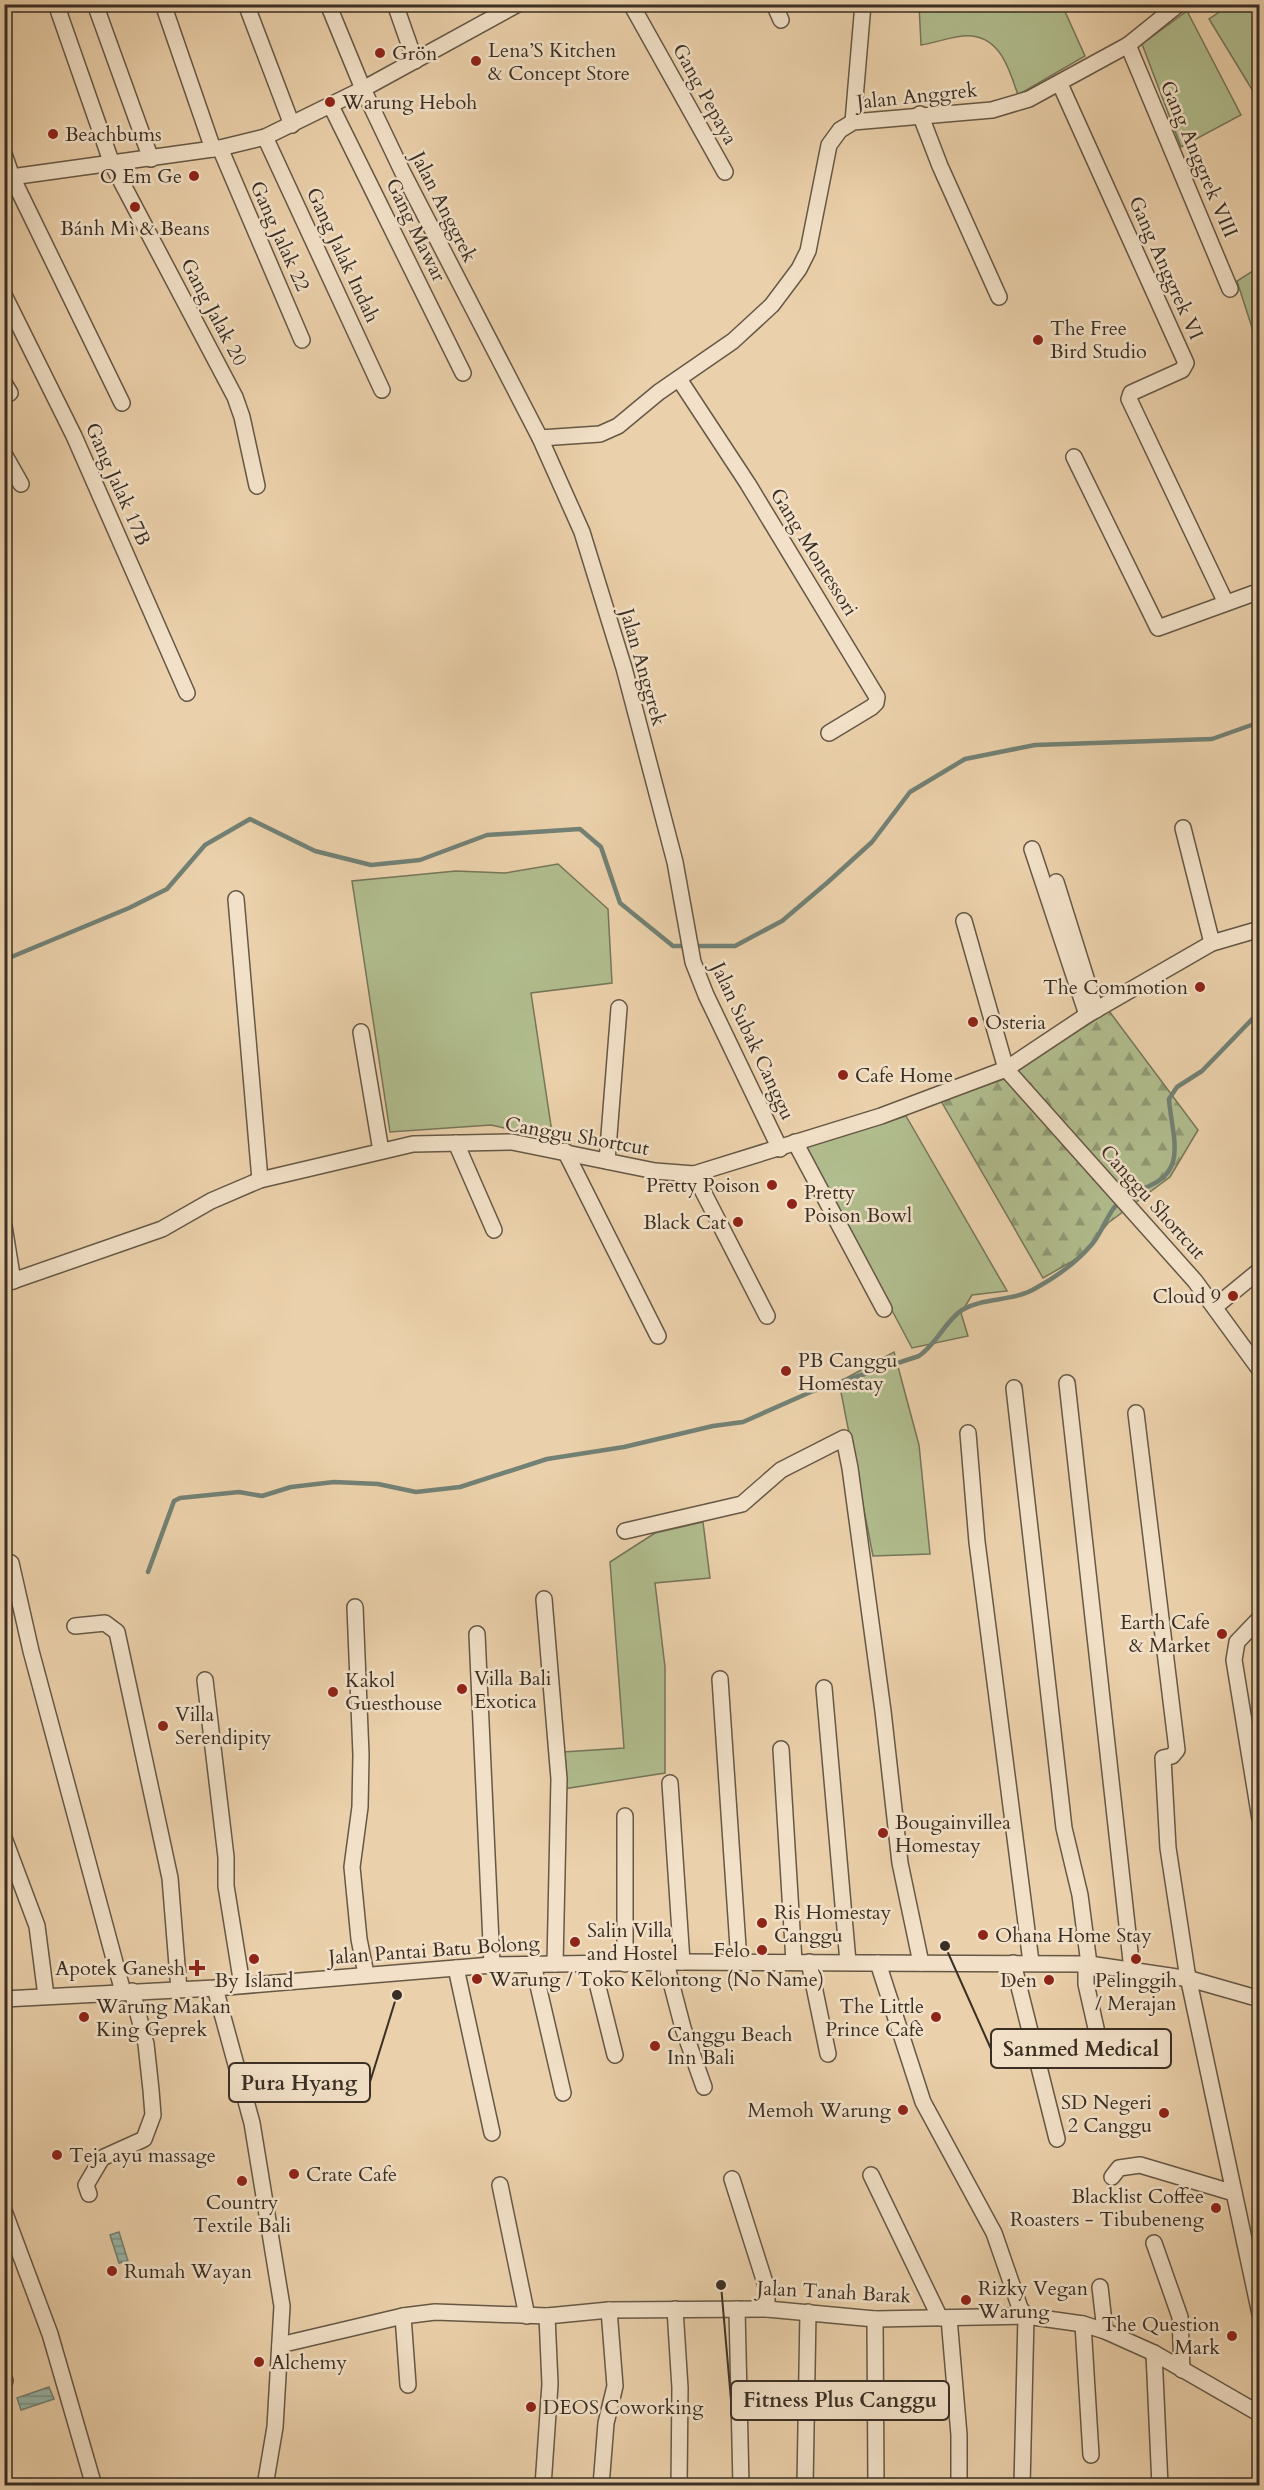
<svg xmlns="http://www.w3.org/2000/svg" width="1264" height="2490" font-family="Cardo,serif">
<style>
.green{fill:#b1bd8e;stroke:#76765a;stroke-width:1.5}
.forest{fill:url(#forest-firs);stroke:#76765a;stroke-width:1.5}
.water{fill:url(#water-rules);stroke:#728175;stroke-width:1.5}
.lines{fill:none;stroke-linecap:round;stroke-linejoin:round}
.stream{stroke:#728175;stroke-width:4.5}
.minor-casing{stroke:#665846;stroke-width:18}
.minor{stroke:#f2e1c8;stroke-width:15}
.poi-dot{fill:#8f2418;stroke:#f2e1c8;stroke-width:2}
.labels{text-anchor:middle;dominant-baseline:central;stroke-width:5;stroke-linejoin:round;paint-order:stroke}
.poi-label{font-size:20px;fill:#3a2f25;stroke:#f2e1c8;text-anchor:start}
.street-label{font-size:20px;fill:#3a2f25;stroke:#f2e1c8}
.leader{fill:none;stroke:#3a2f25;stroke-width:2}
.callout-dot{fill:#3a2f25;stroke:#f2e1c8;stroke-width:2}
.callout{fill:#f2e1c8;stroke:#3a2f25;stroke-width:2}
.callout-label{font-size:21px;text-anchor:middle;font-weight:bold;fill:#3a2f25}
</style>
<defs>
<pattern id="forest-firs" width="22" height="20" patternUnits="userSpaceOnUse" patternTransform="scale(1.5)"><rect width="22" height="20" fill="#b1bd8e"/><path d="M5 1l3.5 6h-7zM16 11l3.5 6h-7z" fill="#919a74"/></pattern>
<pattern id="water-rules" width="6" height="5" patternUnits="userSpaceOnUse" patternTransform="scale(1.5)"><rect width="6" height="5" fill="#98b7aa"/><path d="M0 2.5h6" fill="none" stroke="#7d958a"/></pattern>
</defs>
<rect width="100%" height="100%" fill="#ebd1ab"/>
<filter id="stains"><feTurbulence type="fractalNoise" baseFrequency=".00333" numOctaves="4"/><feColorMatrix values="0 0 0 0 .2 0 0 0 0 .09 0 0 0 0 .02 0 0 0 .5 -.17"/></filter>
<radialGradient id="worn" r=".72"><stop offset=".6" stop-color="#630" stop-opacity="0"/><stop offset="1" stop-color="#630" stop-opacity=".3"/></radialGradient>
<g class="green">
<path d="M919,5H1062L1085,56L1018,95C1010,71 1001,39 972,36C957,34 936,43 921,45Z"/>
<path d="M1230,5H1259V101L1209,19Z"/>
<path d="M1187,11L1241,115L1181,147L1142,44Z"/>
<path d="M1259,267V342L1255,337L1237,281Z"/>
<path d="M558,864L608,909L612,983L531,993L553,1139L491,1125L390,1132L352,881L456,871L505,873Z"/>
<path d="M906,1116L1007,1291L972,1295L961,1313L968,1336L912,1348L805,1147Z"/>
<path d="M894,1352L919,1445L930,1554L873,1556L839,1382Z"/>
<path d="M703,1522L710,1578L655,1583L665,1667V1773L563,1789V1752L624,1748L610,1562L655,1533Z"/>
</g>
<path class="forest" d="M1109,1011L1198,1130L1170,1177L1108,1223L1083,1255L1043,1278L941,1101L1004,1079Z"/>
<g class="water">
<path d="M119,2232L128,2261L119,2263L110,2235Z"/>
<path d="M49,2387L54,2399L21,2410L17,2398Z"/>
</g>
<g class="lines">
<g class="stream">
<path d="M4,960L129,908L167,889L205,845L250,819L315,851L371,865L420,860L487,835L580,829L601,847L620,903L673,946H735L782,921L828,882L872,842L910,792L965,759L1035,745L1212,739L1260,722"/>
<path d="M148,1572L174,1501L180,1498L239,1492L262,1496L291,1487L334,1482L378,1484L416,1492L460,1487L547,1459L624,1447L713,1426L743,1422L813,1391L919,1356C937,1344 945,1321 962,1310C984,1297 1013,1302 1036,1288C1056,1277 1078,1261 1093,1243C1103,1231 1108,1211 1120,1201C1138,1187 1165,1187 1173,1162C1178,1143 1170,1118 1169,1099L1177,1087L1202,1071L1260,1011"/>
</g>
<defs>
<g id="minor">
<path d="M56,4L112,164L235,397L242,417L257,486"/>
<path d="M95,4L151,159"/>
<path d="M163,4L213,149"/>
<path d="M246,4L292,125"/>
<path d="M328,4L363,89L403,173L540,438L582,532L624,668L675,862L693,962L706,995L780,1149"/>
<path d="M395,4L415,61"/>
<path d="M631,4L725,172"/>
<path d="M774,4L781,20"/>
<path d="M1128,45L1230,289"/>
<path d="M1060,84L1186,363L1182,370L1131,393L1129,399L1226,603"/>
<path d="M331,106L463,373"/>
<path d="M920,114L940,166L999,297"/>
<path d="M853,122L863,4"/>
<path d="M265,137L382,390"/>
<path d="M220,148L302,340"/>
<path d="M4,154L12,177L122,403"/>
<path d="M4,178L220,148L265,137L363,89L518,4"/>
<path d="M4,295L74,436L187,693"/>
<path d="M679,379L748,484L877,697L876,703L872,707L829,733"/>
<path d="M4,383L10,393"/>
<path d="M540,438L600,434L618,426L659,392L733,341L772,305L799,269L808,251L829,145L840,130L853,122L992,110L1029,99L1128,45L1179,4"/>
<path d="M4,454L21,484"/>
<path d="M1074,457L1158,628L1260,591"/>
<path d="M1183,828L1212,943"/>
<path d="M1032,849L1087,1015"/>
<path d="M1056,882L1096,1010"/>
<path d="M236,899L260,1180"/>
<path d="M964,921L1006,1069L1195,1281L1260,1370"/>
<path d="M361,1032L381,1151"/>
<path d="M795,1142L884,1309"/>
<path d="M456,1143L494,1230"/>
<path d="M565,1151L658,1336"/>
<path d="M607,1161L619,1008"/>
<path d="M694,1174L767,1316"/>
<path d="M4,1226L13,1281"/>
<path d="M4,1284L162,1229L211,1201L260,1180L413,1144L512,1142L655,1171L694,1174L881,1116L1006,1069L1087,1015L1212,943L1260,929"/>
<path d="M1216,1306L1260,1270"/>
<path d="M1067,1383L1132,1970"/>
<path d="M1014,1388L1064,1828L1080,1895L1089,1964"/>
<path d="M1136,1413L1177,1750L1172,1756L1163,1758L1168,1848L1187,1972L1260,2314"/>
<path d="M968,1433L977,1542L1031,1962"/>
<path d="M625,1531L742,1504L781,1470L844,1438L850,1468L883,1711L900,1863L921,1963"/>
<path d="M11,1563L31,1651L123,1992"/>
<path d="M544,1599L559,1779L555,1964"/>
<path d="M355,1607L361,1755L360,1807L352,1867L359,1939L366,1974"/>
<path d="M1260,1618L1237,1642L1234,1660L1260,1819"/>
<path d="M75,1626L105,1623L117,1632L170,1878L179,1990"/>
<path d="M477,1634L492,1965"/>
<path d="M720,1679L739,1962"/>
<path d="M205,1680L226,1857V1886L242,1985"/>
<path d="M824,1688L848,1962"/>
<path d="M781,1749L794,1962"/>
<path d="M670,1783L682,1962"/>
<path d="M625,1816V1964"/>
<path d="M4,1838L37,1926L46,1996"/>
<path d="M809,1962L828,2054"/>
<path d="M592,1963L615,2055"/>
<path d="M666,1963L683,2028L704,2087"/>
<path d="M878,1963L923,2102L994,2233L1020,2308L1026,2316L1022,2486"/>
<path d="M1013,1963L1057,2139"/>
<path d="M533,1964L563,2093"/>
<path d="M1086,1964V1984L1103,2059"/>
<path d="M456,1968L492,2133"/>
<path d="M215,1988L252,2123L282,2306L275,2427L265,2486"/>
<path d="M4,1999L215,1988L492,1965L682,1962L1089,1964L1190,1979L1260,1999"/>
<path d="M871,2175L940,2318"/>
<path d="M1112,2177L1119,2168L1140,2165L1234,2193"/>
<path d="M732,2179L767,2289V2309"/>
<path d="M500,2185L527,2316"/>
<path d="M89,2194L86,2185L102,2158L144,2139L153,2115L151,2090L146,2044L132,1991"/>
<path d="M4,2211L50,2334L94,2486"/>
<path d="M1154,2243L1180,2317L1182,2370"/>
<path d="M1100,2287L1105,2331"/>
<path d="M675,2309L680,2388L679,2486"/>
<path d="M737,2309L741,2486"/>
<path d="M403,2316L408,2385"/>
<path d="M949,2318L959,2435V2486"/>
<path d="M875,2319L876,2486"/>
<path d="M1083,2324L1091,2455"/>
<path d="M280,2345L403,2316L435,2312L547,2316L609,2310L767,2309L875,2319L1026,2316L1083,2324L1105,2331L1154,2353L1260,2414"/>
<path d="M1154,2353L1160,2486"/>
<path d="M4,2380L5,2381"/>
<path d="M543,2486L550,2384L547,2316"/>
<path d="M601,2486L606,2423L615,2386L609,2310"/>
<path d="M805,2486L808,2312"/>
</g>
</defs>
<use href="#minor" class="minor-casing"/>
<use href="#minor" class="minor"/>
</g>
<g class="poi-dot">
<circle cx="380" cy="53" r="6"/>
<circle cx="476" cy="61" r="6"/>
<circle cx="330" cy="102" r="6"/>
<circle cx="53" cy="134" r="6"/>
<circle cx="194" cy="176" r="6"/>
<circle cx="135" cy="207" r="6"/>
<circle cx="1038" cy="340" r="6"/>
<circle cx="1200" cy="987" r="6"/>
<circle cx="973" cy="1022" r="6"/>
<circle cx="843" cy="1075" r="6"/>
<circle cx="772" cy="1185" r="6"/>
<circle cx="792" cy="1204" r="6"/>
<circle cx="738" cy="1222" r="6"/>
<circle cx="1233" cy="1296" r="6"/>
<circle cx="786" cy="1371" r="6"/>
<circle cx="1222" cy="1634" r="6"/>
<circle cx="462" cy="1689" r="6"/>
<circle cx="333" cy="1692" r="6"/>
<circle cx="163" cy="1726" r="6"/>
<circle cx="883" cy="1833" r="6"/>
<circle cx="762" cy="1923" r="6"/>
<circle cx="983" cy="1935" r="6"/>
<circle cx="575" cy="1942" r="6"/>
<circle cx="762" cy="1950" r="6"/>
<circle cx="254" cy="1959" r="6"/>
<circle cx="1136" cy="1959" r="6"/>
<path d="M194 1959h6v6h6v6h-6v6h-6v-6h-6v-6h6z"/>
<circle cx="477" cy="1979" r="6"/>
<circle cx="1049" cy="1980" r="6"/>
<circle cx="84" cy="2017" r="6"/>
<circle cx="936" cy="2017" r="6"/>
<circle cx="655" cy="2046" r="6"/>
<circle cx="903" cy="2110" r="6"/>
<circle cx="1164" cy="2113" r="6"/>
<circle cx="57" cy="2155" r="6"/>
<circle cx="294" cy="2174" r="6"/>
<circle cx="242" cy="2181" r="6"/>
<circle cx="1216" cy="2208" r="6"/>
<circle cx="112" cy="2271" r="6"/>
<circle cx="966" cy="2300" r="6"/>
<circle cx="1232" cy="2336" r="6"/>
<circle cx="259" cy="2362" r="6"/>
<circle cx="531" cy="2407" r="6"/>
</g>
<g class="labels">
<g class="poi-label">
<text x="488" y="50">Lena’S Kitchen<tspan x="488" dy="23">&amp; Concept Store</tspan></text>
<text x="392" y="53">Grön</text>
<text x="342" y="102">Warung Heboh</text>
<text x="65" y="134">Beachbums</text>
<text x="182" y="176" text-anchor="end">O Em Ge</text>
<text x="135" y="228" text-anchor="middle">Bánh Mì &amp; Beans</text>
<text x="1050" y="328">The Free<tspan x="1050" dy="23">Bird Studio</tspan></text>
<text x="1188" y="987" text-anchor="end">The Commotion</text>
<text x="985" y="1022">Osteria</text>
<text x="855" y="1075">Cafe Home</text>
<text x="760" y="1185" text-anchor="end">Pretty Poison</text>
<text x="804" y="1192">Pretty<tspan x="804" dy="23">Poison Bowl</tspan></text>
<text x="726" y="1222" text-anchor="end">Black Cat</text>
<text x="1221" y="1296" text-anchor="end">Cloud 9</text>
<text x="798" y="1360">PB Canggu<tspan x="798" dy="23">Homestay</tspan></text>
<text x="1210" y="1622" text-anchor="end">Earth Cafe<tspan x="1210" dy="23">&amp; Market</tspan></text>
<text x="474" y="1678">Villa Bali<tspan x="474" dy="23">Exotica</tspan></text>
<text x="345" y="1680">Kakol<tspan x="345" dy="23">Guesthouse</tspan></text>
<text x="175" y="1714">Villa<tspan x="175" dy="23">Serendipity</tspan></text>
<text x="895" y="1822">Bougainvillea<tspan x="895" dy="23">Homestay</tspan></text>
<text x="774" y="1912">Ris Homestay<tspan x="774" dy="23">Canggu</tspan></text>
<text x="587" y="1930">Salin Villa<tspan x="587" dy="23">and Hostel</tspan></text>
<text x="995" y="1935">Ohana Home Stay</text>
<text x="750" y="1950" text-anchor="end">Felo</text>
<text x="185" y="1968" text-anchor="end">Apotek Ganesh</text>
<text x="489" y="1979">Warung / Toko Kelontong (No Name)</text>
<text x="254" y="1980" text-anchor="middle">By Island</text>
<text x="1037" y="1980" text-anchor="end">Den</text>
<text x="1136" y="1980" text-anchor="middle">Pelinggih<tspan x="1136" dy="23">/ Merajan</tspan></text>
<text x="96" y="2006">Warung Makan<tspan x="96" dy="23">King Geprek</tspan></text>
<text x="924" y="2006" text-anchor="end">The Little<tspan x="924" dy="23">Prince Cafè</tspan></text>
<text x="667" y="2034">Canggu Beach<tspan x="667" dy="23">Inn Bali</tspan></text>
<text x="1152" y="2102" text-anchor="end">SD Negeri<tspan x="1152" dy="23">2 Canggu</tspan></text>
<text x="891" y="2110" text-anchor="end">Memoh Warung</text>
<text x="69" y="2155">Teja ayu massage</text>
<text x="306" y="2174">Crate Cafe</text>
<text x="1204" y="2196" text-anchor="end">Blacklist Coffee<tspan x="1204" dy="23">Roasters - Tibubeneng</tspan></text>
<text x="242" y="2202" text-anchor="middle">Country<tspan x="242" dy="23">Textile Bali</tspan></text>
<text x="124" y="2271">Rumah Wayan</text>
<text x="978" y="2288">Rizky Vegan<tspan x="978" dy="23">Warung</tspan></text>
<text x="1220" y="2324" text-anchor="end">The Question<tspan x="1220" dy="23">Mark</tspan></text>
<text x="271" y="2362">Alchemy</text>
<text x="543" y="2407">DEOS Coworking</text>
</g>
<g class="street-label">
<text transform="translate(705 94) rotate(61)">Gang Pepaya</text>
<text transform="translate(917 96) rotate(-6)">Jalan Anggrek</text>
<text transform="translate(1199 159) rotate(67)">Gang Anggrek VIII</text>
<text transform="translate(444 207) rotate(63)">Jalan Anggrek</text>
<text transform="translate(416 230) rotate(64)">Gang Mawar</text>
<text transform="translate(280 236) rotate(66)">Gang Jalak 22</text>
<text transform="translate(343 255) rotate(65)">Gang Jalak Indah</text>
<text transform="translate(1166 268) rotate(66)">Gang Anggrek VI</text>
<text transform="translate(214 312) rotate(62)">Gang Jalak 20</text>
<text transform="translate(118 484) rotate(66)">Gang Jalak 17B</text>
<text transform="translate(814 552) rotate(58)">Gang Montessori</text>
<text transform="translate(643 667) rotate(74)">Jalan Anggrek</text>
<text transform="translate(753 1041) rotate(65)">Jalan Subak Canggu</text>
<text transform="translate(577 1136) rotate(10)">Canggu Shortcut</text>
<text transform="translate(1153 1202) rotate(48)">Canggu Shortcut</text>
<text transform="translate(434 1950) rotate(-4)">Jalan Pantai Batu Bolong</text>
<text transform="translate(834 2292) rotate(3)">Jalan Tanah Barak</text>
</g>
</g>
<path class="leader" d="M945 1946L991 2049M397 1995L370 2082M721 2285L731 2400"/>
<g class="callout-dot">
<circle cx="945" cy="1946" r="6"/>
<circle cx="397" cy="1995" r="6"/>
<circle cx="721" cy="2285" r="6"/>
</g>
<g class="callout">
<rect x="991" y="2029" width="180" height="39" rx="6"/>
<rect x="229" y="2063" width="141" height="39" rx="6"/>
<rect x="731" y="2381" width="218" height="39" rx="6"/>
</g>
<g class="callout-label">
<text x="1081" y="2056">Sanmed Medical</text>
<text x="299" y="2090">Pura Hyang</text>
<text x="840" y="2407">Fitness Plus Canggu</text>
</g>
<rect width="1264" height="2490" fill="none" stroke="#ebd1ab" stroke-width="24"/>
<rect x="6" y="6" width="1252" height="2478" fill="none" stroke="#3a2f25" stroke-width="3"/>
<rect x="12" y="12" width="1240" height="2466" fill="none" stroke="#3a2f25" stroke-width="1.5"/>
<rect width="100%" height="100%" filter="url(#stains)"/>
<rect width="100%" height="100%" fill="url(#worn)"/>
</svg>
